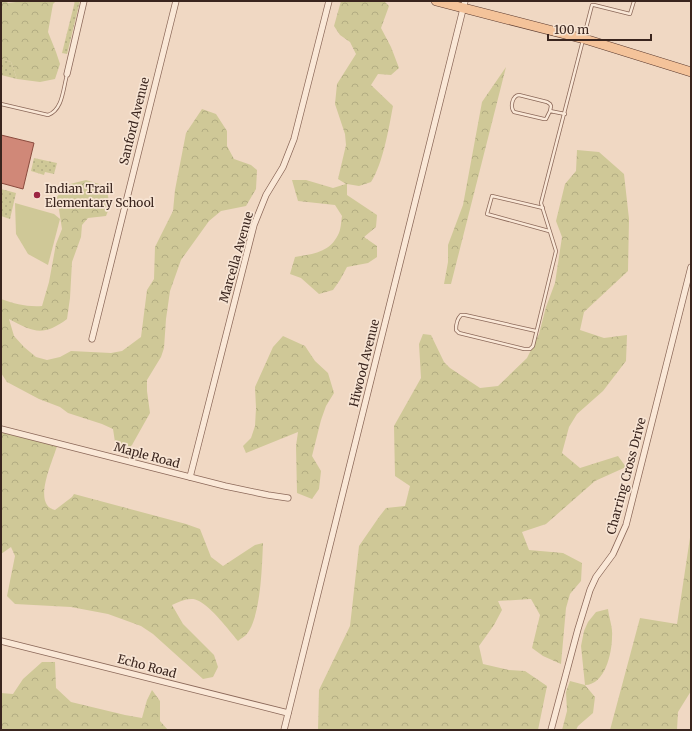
<svg xmlns="http://www.w3.org/2000/svg" width="692" height="731" font-family="Merriweather,serif">
<style>
.green{fill:url(#green-dots)}
.forest{fill:url(#forest-crowns)}
.pitch{fill:#cfc897}
.building{fill:#d08878;stroke:#8b4b3e}
.lines{fill:none;stroke-linecap:round;stroke-linejoin:round}
.service-casing{stroke:#8b6859;stroke-width:4}
.minor-casing{stroke:#8b6859;stroke-width:7}
.primary-casing{stroke:#59382d;stroke-width:10}
.service{stroke:#fae8d7;stroke-width:2.5}
.minor{stroke:#fae8d7;stroke-width:5.5}
.primary{stroke:#f4c39a;stroke-width:9}
.poi-dot{fill:#9d2643;stroke:#f7e4d3;stroke-width:1.5}
.labels{text-anchor:middle;dominant-baseline:central;stroke-width:3.5;stroke-linejoin:round;paint-order:stroke}
.street-label{font-size:12px;fill:#3a251e;stroke:#f7e4d3}
.poi-label{font-size:12px;fill:#3a251e;stroke:#f7e4d3;text-anchor:start}
</style>
<defs>
<pattern id="green-dots" width="8" height="8" patternUnits="userSpaceOnUse"><rect width="8" height="8" fill="#cfc897"/><path d="M2 2h.1M6 6h.1" fill="none" stroke="#b2ac82" stroke-width="1.8" stroke-linecap="round"/></pattern>
<pattern id="forest-crowns" width="20" height="18" patternUnits="userSpaceOnUse"><rect width="20" height="18" fill="#cfc897"/><path d="M2 6a3 3 0 1 1 6 0M12 15a3 3 0 1 1 6 0" fill="none" stroke="#b2ac82"/></pattern>
</defs>
<rect width="100%" height="100%" fill="#f0d8c3"/>
<g class="green">
<path d="M75,1H80L67,54L62,53Z"/>
<path d="M1,59L11,62L17,79L1,75Z"/>
<path d="M34,158L57,163L54,174L45,172L44,175L31,171Z"/>
<path d="M1,189L16,193L10,219L1,216Z"/>
</g>
<g class="forest">
<path d="M1,1H6L8,3L24,1H56L53,4L48,32L56,52L60,64L55,79L40,82L17,79L11,62L1,59Z"/>
<path d="M341,1H384L389,6L381,28L391,47L399,68L391,75L378,74L371,85L393,106C389,127 383,164 371,182L359,186L347,184V195L377,215L376,227L364,237L377,246V257L368,263L347,267L340,280L333,290L319,294L301,278L290,274L295,257C312,254 329,253 338,235C341,230 341,222 342,216L335,205L298,201L292,180H306L333,188L346,184L338,179L346,145L345,134L335,104L337,84L356,54L350,42L340,35L334,26Z"/>
<path d="M506,67L451,284H444L448,262V245L463,205L482,102Z"/>
<path d="M202,109L216,114L227,131V146L234,159L251,165L257,170L256,189L246,206L221,211L209,221L181,260L170,291L166,319L164,348L161,357L147,380V391L150,413L132,445L128,449H118L115,442L113,429L102,424L68,413L60,407L39,399L7,382L1,373V299C15,304 27,307 42,306L49,282L56,244L62,229L57,197L66,185L86,180L106,186L110,206L106,216L88,218L82,225L81,237L72,262L70,298L67,319C43,337 33,332 9,319L14,336L24,347L36,357L47,360L60,357L71,351L111,353L122,351L141,337L147,290L154,279L155,247L173,211L175,190L186,133Z"/>
<path d="M577,150L599,152L624,174L629,219L628,271L584,312L580,330L604,338L627,335L626,361L603,391L577,414L569,427L562,453L580,468L618,456L626,467L595,481L546,524L522,532L529,550L563,553L582,563L581,581L570,594L566,608L561,664L543,656L532,648L540,615L531,599L498,601L502,610L494,625L479,646L483,664L509,670L525,671L547,686L538,730H318L319,690L350,626L359,546L379,517L386,508L405,506L410,486L395,476L394,426L421,378L419,344L423,334L431,335L444,362L450,368L480,388L498,386L527,358L539,334L546,307L555,283L562,237L556,221L565,184L576,171Z"/>
<path d="M283,336L305,346L315,361L328,373L334,393L326,406L321,420L312,456L321,471L319,489L312,499L297,493L296,446L298,432L246,453L243,446L251,438L255,426L256,408L255,387L273,347Z"/>
<path d="M1,432L57,446C53,460 38,492 47,505C49,508 52,509 55,510L72,497L74,494L186,524L200,529L211,557L223,566L255,545L263,543C262,566 261,618 246,635C244,637 240,639 238,641C228,629 212,608 199,601C191,596 180,601 172,605L183,624L214,655L218,667L213,677L203,679L153,634L141,626L108,614L71,607L15,604L7,596L15,556L11,547L1,554Z"/>
<path d="M691,531V691L678,712L677,730H610L640,618L677,624Z"/>
<path d="M608,609C609,618 613,628 612,637C612,653 605,685 585,685L595,697L593,713L578,726L576,730H562L567,711L566,692L570,681L585,685L581,646L584,631L588,622L596,612Z"/>
<path d="M42,662H55L56,688L71,702L125,715L142,718L147,700L152,690L160,701V721L168,730H1V693L13,694L23,679Z"/>
</g>
<path class="pitch" d="M15,203L54,214L60,219L48,265L28,254L16,234Z"/>
<path class="building" d="M1,135L34,143L23,189L1,183Z"/>
<g class="lines">
<defs>
<g id="service">
<path d="M1,104L48,115C63,110 63,88 67,75"/>
<path d="M550,111L546,119H544L514,112C510,107 512,96 519,95L547,102L550,104L551,106L550,111L565,114"/>
<path d="M543,208L492,196L487,214L549,231"/>
<path d="M536,331L465,315H461C457,319 456,325 456,330L459,333L524,349H530L533,346L556,251L541,203L592,5H594L630,14L634,1"/>
</g>
<g id="minor">
<path d="M67,74L84,1"/>
<path d="M92,339L176,1"/>
<path d="M1,429L225,486L268,495L288,498"/>
<path d="M190,477L254,225L266,195L283,167L294,139L329,1"/>
<path d="M1,641L288,713"/>
<path d="M284,730L465,1"/>
<path d="M551,730L578,629L590,590L596,577L613,554L626,525L691,267"/>
</g>
<path id="primary" d="M436,1L588,40L691,72"/>
</defs>
<use href="#service" class="service-casing"/>
<use href="#minor" class="minor-casing"/>
<use href="#primary" class="primary-casing"/>
<use href="#service" class="service"/>
<use href="#minor" class="minor"/>
<use href="#primary" class="primary"/>
</g>
<circle class="poi-dot" cx="37" cy="195" r="4"/>
<g class="labels">
<g class="street-label">
<text transform="translate(134 121) rotate(-76)">Sanford Avenue</text>
<text transform="translate(236 257) rotate(-74)">Marcella Avenue</text>
<text transform="translate(364 363) rotate(-76)">Hiwood Avenue</text>
<text transform="translate(147 455) rotate(15)">Maple Road</text>
<text transform="translate(626 476) rotate(-75)">Charring Cross Drive</text>
<text transform="translate(147 666) rotate(15)">Echo Road</text>
</g>
<g class="poi-label">
<text x="45" y="188">Indian Trail<tspan x="45" dy="14">Elementary School</tspan></text>
</g>
</g>
<rect width="692" height="731" fill="none" stroke="#3a251e" stroke-width="4"/>
<path d="M548 34v6h103v-6" fill="none" stroke="#3a251e" stroke-width="2"/>
<text x="554" y="34" font-size="12" fill="#3a251e" stroke="#f7e4d3" stroke-width="3" paint-order="stroke">100 m</text>
</svg>
